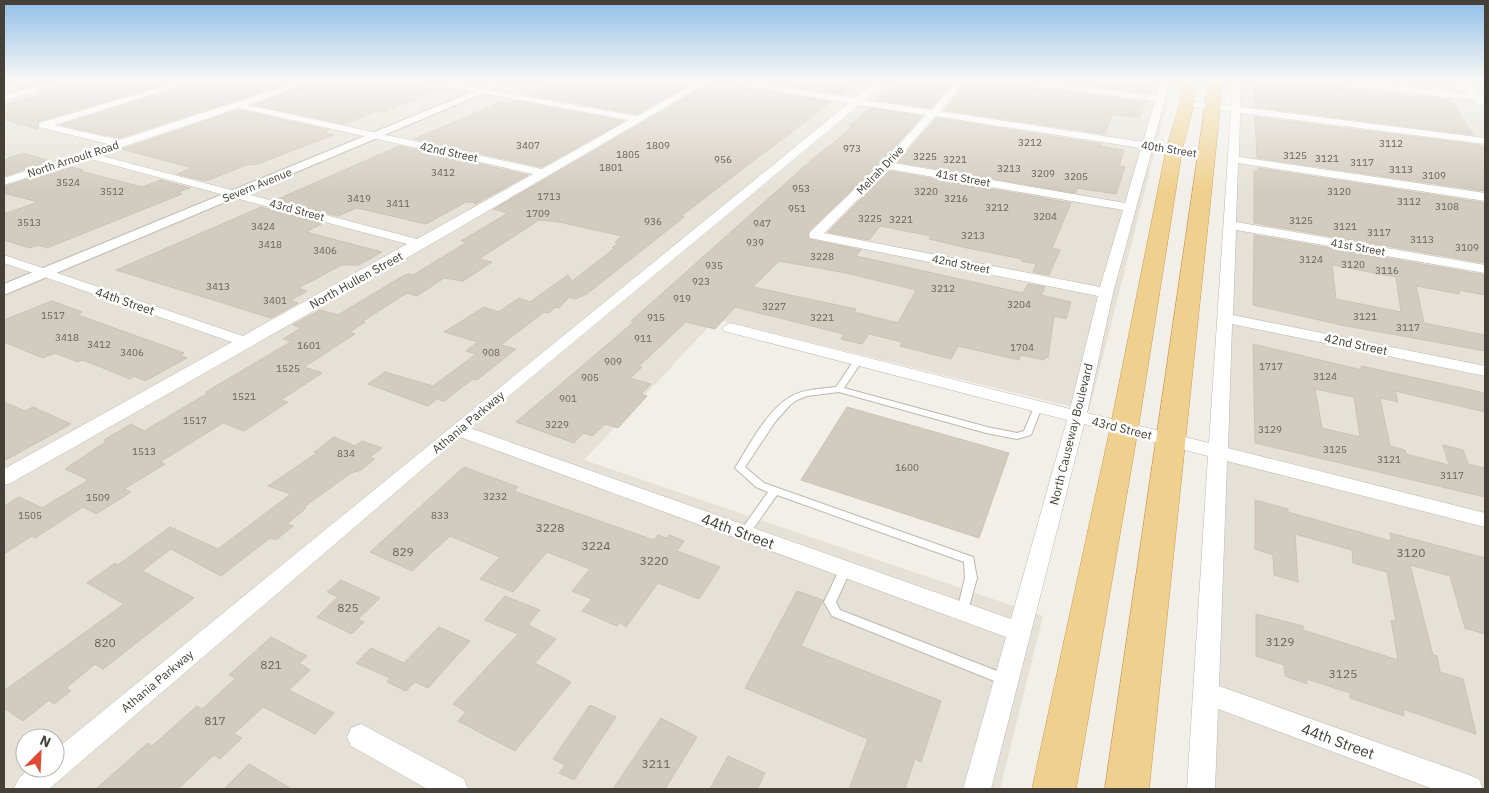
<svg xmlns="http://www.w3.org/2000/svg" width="1489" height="793" font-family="'IBM Plex Sans',sans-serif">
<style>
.residential{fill:#e5e1d7;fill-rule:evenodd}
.education{fill:#eae3d4}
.building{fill:#d2cbbf;stroke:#ccc2b3;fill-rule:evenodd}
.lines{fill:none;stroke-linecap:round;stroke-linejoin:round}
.service-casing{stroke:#bdb7ac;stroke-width:2}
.minor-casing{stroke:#bdb7ac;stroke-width:1}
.tertiary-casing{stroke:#bdb7ac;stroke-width:2}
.trunk-casing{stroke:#cb9a4a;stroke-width:1}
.service{fill:#fff;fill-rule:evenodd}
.minor{fill:#fff;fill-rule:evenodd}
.tertiary{fill:#fff;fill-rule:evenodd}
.trunk{fill:#f0d08e;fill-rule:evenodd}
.labels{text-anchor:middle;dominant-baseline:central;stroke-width:5;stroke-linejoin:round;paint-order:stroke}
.number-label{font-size:10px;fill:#68635a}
.far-street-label{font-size:11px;fill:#454038;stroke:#fff}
.street-label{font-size:12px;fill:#454038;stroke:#fff}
.near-number-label{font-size:12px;fill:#68635a}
.near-street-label{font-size:15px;fill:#454038;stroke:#fff}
</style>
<rect width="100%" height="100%" fill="#f2efe9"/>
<g class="residential">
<path d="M4,80H436L636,114L697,80H1173L1089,411L716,319L584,460L1043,616L1000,789H4ZM25,738H55V768H25Z"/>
<path d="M1233,80H1302L1485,101V789H1202Z"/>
</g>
<path class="education" d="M436,80H697L636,114Z"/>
<g class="building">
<path d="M15,80H53L20,89L14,88Z"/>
<path d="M77,80H178L38,121V129L4,120V105L44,94L39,93Z"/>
<path d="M201,80H298L119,138L61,125Z"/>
<path d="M319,80H378L438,90L384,112L377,111L344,124L255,105Z"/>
<path d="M562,80H658L689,85L637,114L529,95Z"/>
<path d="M754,80H860L841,94Z"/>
<path d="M901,80H955L930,108L878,100Z"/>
<path d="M1004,80L1012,85L1145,102L1139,118L1112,114L1105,134L944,110L968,81L1004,86Z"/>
<path d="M1048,80H1137L1152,82L1148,93Z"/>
<path d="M1261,80L1448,100L1453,103L1473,135L1254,107L1255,85L1261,86Z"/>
<path d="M704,87L735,92L743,87L831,102L681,216L684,217L587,294L575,299L569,297L559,308L556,307L548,313L544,312L501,345L516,349L477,380L473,379L444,401L437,399L428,406L368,384L385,372L433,386L476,354L466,351L478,342L444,332L484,307L498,312L519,298L530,302L568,275L572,281L615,248H612L618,243L615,242L622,236L559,222L539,220L479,259L492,262L463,281L444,278L417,296L407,293L363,321L365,322L350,332L355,334L304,367L322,373L281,400L288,402L244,431L223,423L160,462L165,464L124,489L131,492L96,514L83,507L35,538L32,536L4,554V506L19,497L42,508L89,480L65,469L107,441L104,440L131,424L144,431L208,393L206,392L292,341L283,339L301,328L293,325L320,310L338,315L401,277L408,274L413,275L467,242L461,241L508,213L494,209Z"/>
<path d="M516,101L624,121L542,167L414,139L501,102L511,103Z"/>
<path d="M869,108L922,116L881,162L809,231L808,239L861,250L856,256L1023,293L1028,284L1045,287L1041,295L1071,302L1066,319L1054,316L1048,358L1045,357L1044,360L1021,355L1019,360L958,346L951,359L900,346L902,342L869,334L862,344L841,339L844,334L735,307L715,329L686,322L639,366L642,367L630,378L651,384L641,394L647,396L618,428L605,424L593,436L583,433L574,443L516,422L635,321H631L815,157L853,127L849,126ZM779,261L846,273L916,290L898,323L854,312L856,309L753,287Z"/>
<path d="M238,110L329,130L323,132L333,135L258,164L246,165L206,181L177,174L192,168L122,149Z"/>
<path d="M1255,117L1479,145L1485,148V191L1257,158Z"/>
<path d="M936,118L1101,144L1100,146L1124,150L1119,166L1125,167L1116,194L1077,188L1075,193L898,162Z"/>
<path d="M399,146L528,175L475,204L473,202H466L426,224L357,208L338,216L276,200Z"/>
<path d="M23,153L50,161L4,176V160Z"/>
<path d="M68,166L83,170L80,171L142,187L161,180L190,188L178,192L182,194L47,248L38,245L30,248L4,240V214L38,202L4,193V187Z"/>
<path d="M1258,168L1485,203V263L1254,223V171L1258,172Z"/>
<path d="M889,171L1071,203L1052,248L1060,250L1049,275L1033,272L1036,264L1021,261L1022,259L967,248L929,239L931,236L880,226L869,240L828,232Z"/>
<path d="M261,207L323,223L306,232L382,252L359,265H342L298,288L307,291L291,300L298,303L271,318L116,270Z"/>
<path d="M1254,235L1485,275V295L1458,290L1460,294L1416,286L1424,323L1485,335V351L1341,325L1253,305ZM1332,265L1396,277L1401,312L1336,299Z"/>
<path d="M52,301L82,312L78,315L184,353L180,355L187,358L145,381L134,376L130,379L103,368L82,360L78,362L55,353L43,358L4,342V320Z"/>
<path d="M1253,344L1362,370L1361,366L1485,393V412L1395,391L1398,402L1380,398L1390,446L1405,450L1406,454L1449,465L1443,445L1463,450L1468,464L1485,468V497L1255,443ZM1315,389L1354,397L1360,437L1322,428Z"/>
<path d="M4,402L25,411L33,407L71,424L4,461Z"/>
<path d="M847,407L1009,453L979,538L801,480Z"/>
<path d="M334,437L355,446L362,441L382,448L370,457L375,459L361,470L351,473L304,507L306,508L287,524L293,526L276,540L270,538L221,576L171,549L142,571L194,598L103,669L95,664L66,688L71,691L54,704L49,700L23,721L4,708V691L124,604L87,583L115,563L118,565L170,527L218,549L291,494L268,486L317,453L314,452Z"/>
<path d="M464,467L518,487L514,491L654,540L658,535L666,538L669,535L684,541L677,551L720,567L699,599L658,583L626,627L620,622L617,626L582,611L592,599L572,591L590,569L547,552L513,592L480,579L500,557L450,536L412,571L370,552Z"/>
<path d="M1255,500L1288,509V512L1391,541L1390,533L1485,558V634L1465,628L1450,576L1410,565L1433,655L1437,656L1440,672L1463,679L1476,734L1403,709L1404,716L1350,698V693L1307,679V684L1285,676L1284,665L1256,656V614L1303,626V630L1398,660L1391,620L1396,622L1387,572L1353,563L1352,550L1295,534L1298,582L1274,575L1273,555L1255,549Z"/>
<path d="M341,580L380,598L358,619L364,622L352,634L317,617L338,597L327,592Z"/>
<path d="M797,591L823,600L801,646L941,701L921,762L915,759L905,789H849L868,739L745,688Z"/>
<path d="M505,596L540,610L528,625L556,639L535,663L571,682L515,751L458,721L466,712L453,704L518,634L484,620Z"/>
<path d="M439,627L470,641L428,688L415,682L406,691L387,682L390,678L356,663L371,648L404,663Z"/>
<path d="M271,637L307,656L299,663L310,670L289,690L334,713L315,734L263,707L234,734L242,738L220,759L214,755L178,789H96L148,743L152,746L197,706L202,709L236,678L229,675Z"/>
<path d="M590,705L616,717L574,780L559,773L565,765L553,759Z"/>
<path d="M661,718L697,737L665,789H613Z"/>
<path d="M728,756L765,773L757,789H710Z"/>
<path d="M249,764L292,789H224Z"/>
</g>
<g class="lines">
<defs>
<g id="service">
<path d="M1399,80H1403L1406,90L1402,89Z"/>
<path d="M1431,80H1435L1445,95H1441Z"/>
<path d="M855,359H858L862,361L844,388L987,427L1017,433L1024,431L1035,405L1038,404L1042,407L1031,435L1017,439L986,433L839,392L807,396L797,400L790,405L775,422L745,467L764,483L973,557L977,578L967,614L963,616L959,614L957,611L965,578L964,562L777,495L748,536L744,537L740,536L739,533L768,492L756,487L735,468C749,446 767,410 790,397C803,389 821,389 836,387Z"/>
<path d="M845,565L849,566L851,569L836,602L840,610L1010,676L1012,680L1010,684L1006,686L1002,684L832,616L824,602L841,566Z"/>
</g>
<g id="minor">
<path d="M61,80H75L4,101V95Z"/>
<path d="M185,80H199L54,125L119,140L304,80H317L248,105L542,169L629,120L410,80H430L637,116L701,80H734L855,98L878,80H887L864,100L931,110L958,80H967L940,111L1143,142L1155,101L1012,83L1008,80H1033L1157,96L1162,80H1170L1153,144L1206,152L1211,155L1206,158L1152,150L1113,293L1087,413L1209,443L1231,111L1187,106L1182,103L1184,101L1231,106L1233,80H1241L1240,107L1485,138V144L1240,113L1239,157L1485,193V201L1238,163L1236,222L1485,265V273L1236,230L1233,315L1485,366V376L1232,324L1228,448L1485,513V527L1227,461L1219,686L1469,775L1479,779L1483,789H1433L1218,709L1215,789H1187L1208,456L1084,424L991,789H963L1006,637L460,437L49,789H14C22,767 34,768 55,768V750L849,103L712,80L426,247L11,483L4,485V469L232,342L4,263V255L243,336L407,244L87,158L4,185V178L108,144L39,127V123ZM859,105L926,115L882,163L810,232L809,235L810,238L1098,296L1070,409L730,323L722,328L724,331L1067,420L1011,619L470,428ZM238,108L533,174L417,239L98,155ZM935,116L1141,148L1125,203L894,163ZM888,169L1123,210L1100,287L824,233Z"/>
<path d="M1318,80H1345L1469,94L1458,80H1467L1479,96H1485V102L1480,106L1473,100L1322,83Z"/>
<path d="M361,724L464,779L468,789H427L351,746L347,737L351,728Z"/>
</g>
<path id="tertiary" d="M501,80H515L4,295V284Z"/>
<g id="trunk">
<path d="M1182,80H1196L1194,103L1182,150L1138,429L1076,789H1032L1110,429L1166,150L1180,103Z"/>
<path d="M1209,80H1223L1149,789H1105Z"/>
</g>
</defs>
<use href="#service" class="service-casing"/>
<use href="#minor" class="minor-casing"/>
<use href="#tertiary" class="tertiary-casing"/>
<use href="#trunk" class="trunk-casing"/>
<use href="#service" class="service"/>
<use href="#minor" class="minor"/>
<use href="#tertiary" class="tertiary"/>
<use href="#trunk" class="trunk"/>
</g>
<linearGradient id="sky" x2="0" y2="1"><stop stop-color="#90bfe8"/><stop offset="0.42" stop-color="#f9f8f5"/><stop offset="1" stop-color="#f9f8f5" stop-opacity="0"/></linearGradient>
<rect width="1489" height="191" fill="url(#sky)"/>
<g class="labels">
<g class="number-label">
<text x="1030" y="142">3212</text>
<text x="1391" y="143">3112</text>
<text x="528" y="145">3407</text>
<text x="658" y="145">1809</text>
<text x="852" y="148">973</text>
<text x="628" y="154">1805</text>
<text x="1295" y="155">3125</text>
<text x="925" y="156">3225</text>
<text x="1327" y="158">3121</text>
<text x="723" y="159">956</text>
<text x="955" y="159">3221</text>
<text x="1362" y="162">3117</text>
<text x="611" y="167">1801</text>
<text x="1009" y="168">3213</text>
<text x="1401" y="169">3113</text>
<text x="443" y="172">3412</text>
<text x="1043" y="173">3209</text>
<text x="1434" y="175">3109</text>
<text x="1076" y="176">3205</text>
<text x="68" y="182">3524</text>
<text x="801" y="188">953</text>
<text x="112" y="191">3512</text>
<text x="926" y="191">3220</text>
<text x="1339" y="191">3120</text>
<text x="549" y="196">1713</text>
<text x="359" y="198">3419</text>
<text x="956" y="198">3216</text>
<text x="1409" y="201">3112</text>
<text x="398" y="203">3411</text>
<text x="1447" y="206">3108</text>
<text x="997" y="207">3212</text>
<text x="797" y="208">951</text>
<text x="538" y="213">1709</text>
<text x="1045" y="216">3204</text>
<text x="870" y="218">3225</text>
<text x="901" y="219">3221</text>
<text x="1301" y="220">3125</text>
<text x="653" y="221">936</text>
<text x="29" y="222">3513</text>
<text x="762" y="223">947</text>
<text x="263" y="226">3424</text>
<text x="1345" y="226">3121</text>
<text x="1379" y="232">3117</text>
<text x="973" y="235">3213</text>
<text x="1422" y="239">3113</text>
<text x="755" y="242">939</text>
<text x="270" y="244">3418</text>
<text x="1467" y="247">3109</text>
<text x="325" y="250">3406</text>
<text x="822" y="256">3228</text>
<text x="1311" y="259">3124</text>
<text x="1353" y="264">3120</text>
<text x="714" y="265">935</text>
<text x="1387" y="270">3116</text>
<text x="701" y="281">923</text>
<text x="218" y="286">3413</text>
<text x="943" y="288">3212</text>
<text x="682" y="298">919</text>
<text x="275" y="300">3401</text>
<text x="1019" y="304">3204</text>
<text x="774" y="306">3227</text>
<text x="53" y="315">1517</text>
<text x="1365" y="316">3121</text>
<text x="656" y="317">915</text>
<text x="822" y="317">3221</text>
<text x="1408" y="327">3117</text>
<text x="67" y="337">3418</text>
<text x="643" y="338">911</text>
<text x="99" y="344">3412</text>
<text x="309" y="345">1601</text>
<text x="1022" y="347">1704</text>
<text x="132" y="352">3406</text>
<text x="491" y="352">908</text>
<text x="613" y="361">909</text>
<text x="1271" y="366">1717</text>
<text x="288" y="368">1525</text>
<text x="1325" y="376">3124</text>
<text x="590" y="377">905</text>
<text x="244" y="396">1521</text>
<text x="568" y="398">901</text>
<text x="195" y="420">1517</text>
<text x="557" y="424">3229</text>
<text x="1270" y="429">3129</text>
<text x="1335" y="449">3125</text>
<text x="144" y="451">1513</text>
<text x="346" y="453">834</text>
<text x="1389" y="459">3121</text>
<text x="907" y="467">1600</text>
<text x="1452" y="475">3117</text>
<text x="495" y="496">3232</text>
<text x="98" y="497">1509</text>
<text x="30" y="515">1505</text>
<text x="440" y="515">833</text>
</g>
<g class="far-street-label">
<text transform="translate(1169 149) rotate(9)">40th Street</text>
<text transform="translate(449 152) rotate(12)">42nd Street</text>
<text transform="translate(73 159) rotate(-18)">North Arnoult Road</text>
<text transform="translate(880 170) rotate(-46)">Melrah Drive</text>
<text transform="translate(963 178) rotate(10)">41st Street</text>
<text transform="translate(257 185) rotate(-22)">Severn Avenue</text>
<text transform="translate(297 210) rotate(15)">43rd Street</text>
<text transform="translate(1358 247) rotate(10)">41st Street</text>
<text transform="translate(961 264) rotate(11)">42nd Street</text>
</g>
<g class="street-label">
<text transform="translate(356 280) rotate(-29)">North Hullen Street</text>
<text transform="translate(125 301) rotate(19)">44th Street</text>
<text transform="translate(1356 344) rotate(12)">42nd Street</text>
<text transform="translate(468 422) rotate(-40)">Athania Parkway</text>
<text transform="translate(1122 428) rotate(14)">43rd Street</text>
<text transform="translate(1071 434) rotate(-76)">North Causeway Boulevard</text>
<text transform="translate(157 681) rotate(-40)">Athania Parkway</text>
</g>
<g class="near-number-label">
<text x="550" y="527">3228</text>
<text x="596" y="545">3224</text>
<text x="403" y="551">829</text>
<text x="1411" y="552">3120</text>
<text x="654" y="560">3220</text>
<text x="348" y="607">825</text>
<text x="1280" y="641">3129</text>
<text x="105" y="642">820</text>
<text x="271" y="664">821</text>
<text x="1343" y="673">3125</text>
<text x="215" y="720">817</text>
<text x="656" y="763">3211</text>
</g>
<g class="near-street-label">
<text transform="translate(738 531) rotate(20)">44th Street</text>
<text transform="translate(1338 741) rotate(20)">44th Street</text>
</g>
</g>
<rect width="1489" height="793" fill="none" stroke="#454038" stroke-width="10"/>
<g transform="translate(40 753) rotate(24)"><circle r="24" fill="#ffffff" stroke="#b5b3af"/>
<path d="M0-4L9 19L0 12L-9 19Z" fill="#e04a31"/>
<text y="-8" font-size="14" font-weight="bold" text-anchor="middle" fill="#454038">N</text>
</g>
</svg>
